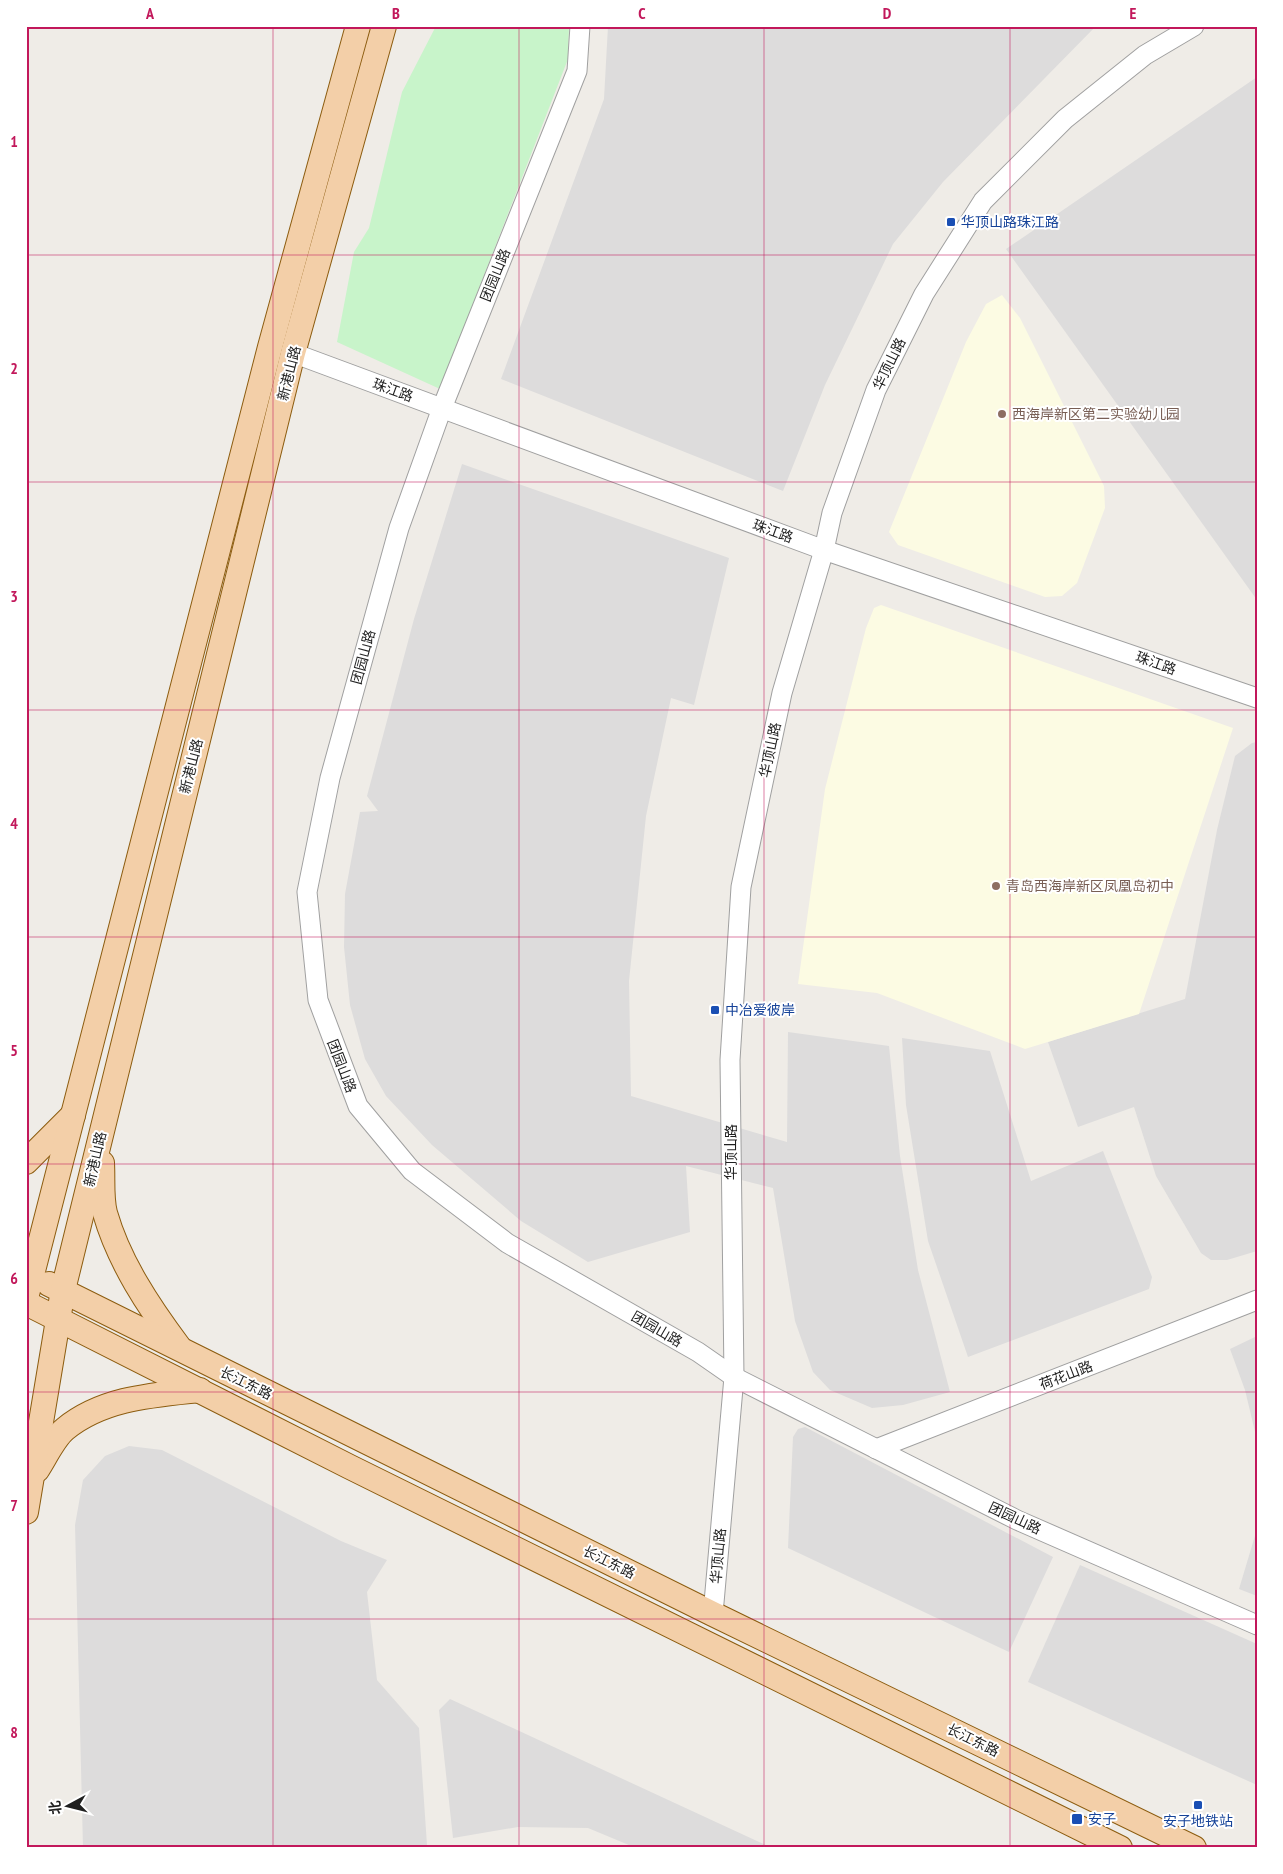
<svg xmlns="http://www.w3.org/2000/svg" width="1283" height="1874" font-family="'PT Sans Narrow','Noto Sans SC',sans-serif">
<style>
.residential{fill:#dddcdc}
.education{fill:#fcfbe3}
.park{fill:#c8f4ca}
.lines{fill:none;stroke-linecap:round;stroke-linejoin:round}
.minor-casing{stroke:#a0a0a0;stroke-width:21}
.major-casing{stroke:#8c5c0f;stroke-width:26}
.minor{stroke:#fff;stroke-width:19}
.major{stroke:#f3cfa8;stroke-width:24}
.grid{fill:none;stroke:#c2185b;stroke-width:1;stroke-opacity:0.55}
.transit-dot{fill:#1a4fb4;stroke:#fff;stroke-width:2}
.education-dot{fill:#8d6e63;stroke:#fff;stroke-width:2}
.labels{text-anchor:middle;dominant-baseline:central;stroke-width:4;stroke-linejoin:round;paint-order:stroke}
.transit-label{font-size:14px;fill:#164399;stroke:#fff;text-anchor:start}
.street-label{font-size:14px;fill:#1f1f1f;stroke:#fff}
.education-label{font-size:14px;fill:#785e54;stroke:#fff;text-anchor:start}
.neatline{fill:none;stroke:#c2185b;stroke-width:2}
.grid-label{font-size:16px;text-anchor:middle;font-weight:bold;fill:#c2185b}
</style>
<rect width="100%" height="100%" fill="#efece7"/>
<g class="residential">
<path d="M608,26H1096L943,182L893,244L825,385L783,491L501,379L604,99Z"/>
<path d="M1257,77V600L1006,249Z"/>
<path d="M462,464L729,558L694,705L671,698L646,816L629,981L631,1096L787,1142L788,1032L889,1046L900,1156L918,1270L950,1392L903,1405L872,1408L830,1390L813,1372L795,1321L773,1188L686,1166L690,1232L588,1262L521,1221L432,1145L386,1096L365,1059L350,1005L344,947L345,894L360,812L378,811L367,796L414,619Z"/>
<path d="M1257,742V1251L1227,1260H1211L1201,1253L1156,1176L1134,1107L1078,1127L1048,1042L1185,999L1217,830L1235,756L1252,743Z"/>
<path d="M902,1038L990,1051L1031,1181L1103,1151L1152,1277L1149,1289L968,1357L928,1241L906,1105Z"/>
<path d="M1257,1336V1440L1245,1390L1230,1349Z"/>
<path d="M805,1427L1053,1557L1009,1652L788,1548L793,1437L798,1429Z"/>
<path d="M129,1446L162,1450L341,1541L387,1560L367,1592L377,1680L419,1728L427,1845L408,1848H83L75,1525L83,1480L105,1456Z"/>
<path d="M1257,1529V1596L1239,1589Z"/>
<path d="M1080,1565L1257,1644V1785L1028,1682Z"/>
<path d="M450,1699L772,1848H636L588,1828L518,1827L453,1838L439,1710Z"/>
</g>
<g class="education">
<path d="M1002,295L1020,318L1104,486L1105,508L1077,583L1062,596L1045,597L898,545L889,532L966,342L986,304Z"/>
<path d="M881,605L1233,728L1139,1014L1025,1049L877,993L798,984L825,789L866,628L874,608Z"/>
</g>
<path class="park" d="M436,26H569L568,59L440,389L337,342L354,252L369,228L402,92Z"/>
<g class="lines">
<defs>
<g id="minor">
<path d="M580,26L577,71L442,408L399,528L330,778L307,892L318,1000L358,1106L412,1171L507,1243L698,1352L734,1377L1017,1520L1257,1625"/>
<path d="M293,353L824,550L1257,698"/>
<path d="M876,1449L1257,1300"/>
<path d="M713,1614L734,1377L730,1060L741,887L782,693L824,550L832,513L876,390L924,294L983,201L1065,119L1145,55L1194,26"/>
</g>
<g id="major">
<path d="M26,1162L73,1115"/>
<path d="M102,1163C103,1179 101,1198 105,1213C119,1262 149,1307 179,1347"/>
<path d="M49,1284L713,1614L1194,1848"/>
<path d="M26,1298L270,347L358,26"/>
<path d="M26,1303L350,1467L1120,1848"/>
<path d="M37,1470C45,1458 54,1438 65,1429C103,1398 153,1395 200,1390"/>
<path d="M26,1512L63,1290L293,353L384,26"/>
</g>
</defs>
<use href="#minor" class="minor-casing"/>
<use href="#major" class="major-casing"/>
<use href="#minor" class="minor"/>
<use href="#major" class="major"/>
</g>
<path class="grid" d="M273,26V1848M519,26V1848M764,26V1848M1010,26V1848M26,255H1257M26,482H1257M26,710H1257M26,937H1257M26,1164H1257M26,1392H1257M26,1619H1257"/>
<g class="transit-dot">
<rect x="946" y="217" width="10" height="10" rx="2.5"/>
<rect x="710" y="1005" width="10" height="10" rx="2.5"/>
<rect x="1193" y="1800" width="10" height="10" rx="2.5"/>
<rect x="1071" y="1813" width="12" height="12" rx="2.5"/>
</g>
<g class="education-dot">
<circle cx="1002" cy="414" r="5"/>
<circle cx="996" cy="886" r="5"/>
</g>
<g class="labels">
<g class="transit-label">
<text x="961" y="222">华顶山路珠江路</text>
<text x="725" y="1010">中冶爱彼岸</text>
<text x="1088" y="1819">安子</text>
<text x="1198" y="1821" text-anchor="middle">安子地铁站</text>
</g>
<g class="street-label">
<text transform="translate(495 275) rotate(-68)">团园山路</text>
<text transform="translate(889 364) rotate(-64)">华顶山路</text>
<text transform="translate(289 373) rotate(-76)">新港山路</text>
<text transform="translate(393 390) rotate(20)">珠江路</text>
<text transform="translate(773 531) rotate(20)">珠江路</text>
<text transform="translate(363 657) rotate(-75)">团园山路</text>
<text transform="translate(1156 663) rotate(20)">珠江路</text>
<text transform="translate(770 750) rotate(-78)">华顶山路</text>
<text transform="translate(191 766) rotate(-76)">新港山路</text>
<text transform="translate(342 1066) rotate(69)">团园山路</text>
<text transform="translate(731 1152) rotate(-90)">华顶山路</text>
<text transform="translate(95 1159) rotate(-77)">新港山路</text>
<text transform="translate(657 1329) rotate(30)">团园山路</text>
<text transform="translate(1066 1375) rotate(-21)">荷花山路</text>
<text transform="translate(246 1383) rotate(26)">长江东路</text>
<text transform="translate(1015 1518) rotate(25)">团园山路</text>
<text transform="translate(718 1556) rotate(-85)">华顶山路</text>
<text transform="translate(609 1562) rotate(26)">长江东路</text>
<text transform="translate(973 1740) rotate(26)">长江东路</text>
</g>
<g class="education-label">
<text x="1012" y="414">西海岸新区第二实验幼儿园</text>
<text x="1006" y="886">青岛西海岸新区凤凰岛初中</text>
</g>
</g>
<rect width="1283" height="1874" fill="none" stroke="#ffffff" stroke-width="55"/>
<g transform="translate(68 1806) rotate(263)" stroke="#ffffff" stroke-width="4" paint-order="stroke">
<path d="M0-4L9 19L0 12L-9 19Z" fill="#1f1f1f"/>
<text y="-8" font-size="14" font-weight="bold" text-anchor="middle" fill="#1f1f1f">北</text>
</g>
<rect x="28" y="28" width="1228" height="1818" class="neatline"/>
<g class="grid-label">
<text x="150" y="19">A</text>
<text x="396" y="19">B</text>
<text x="642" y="19">C</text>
<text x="887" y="19">D</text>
<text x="1133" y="19">E</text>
<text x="14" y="147">1</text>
<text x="14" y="374">2</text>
<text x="14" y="602">3</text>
<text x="14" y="829">4</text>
<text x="14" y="1056">5</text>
<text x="14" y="1284">6</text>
<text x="14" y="1511">7</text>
<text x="14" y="1738">8</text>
</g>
</svg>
